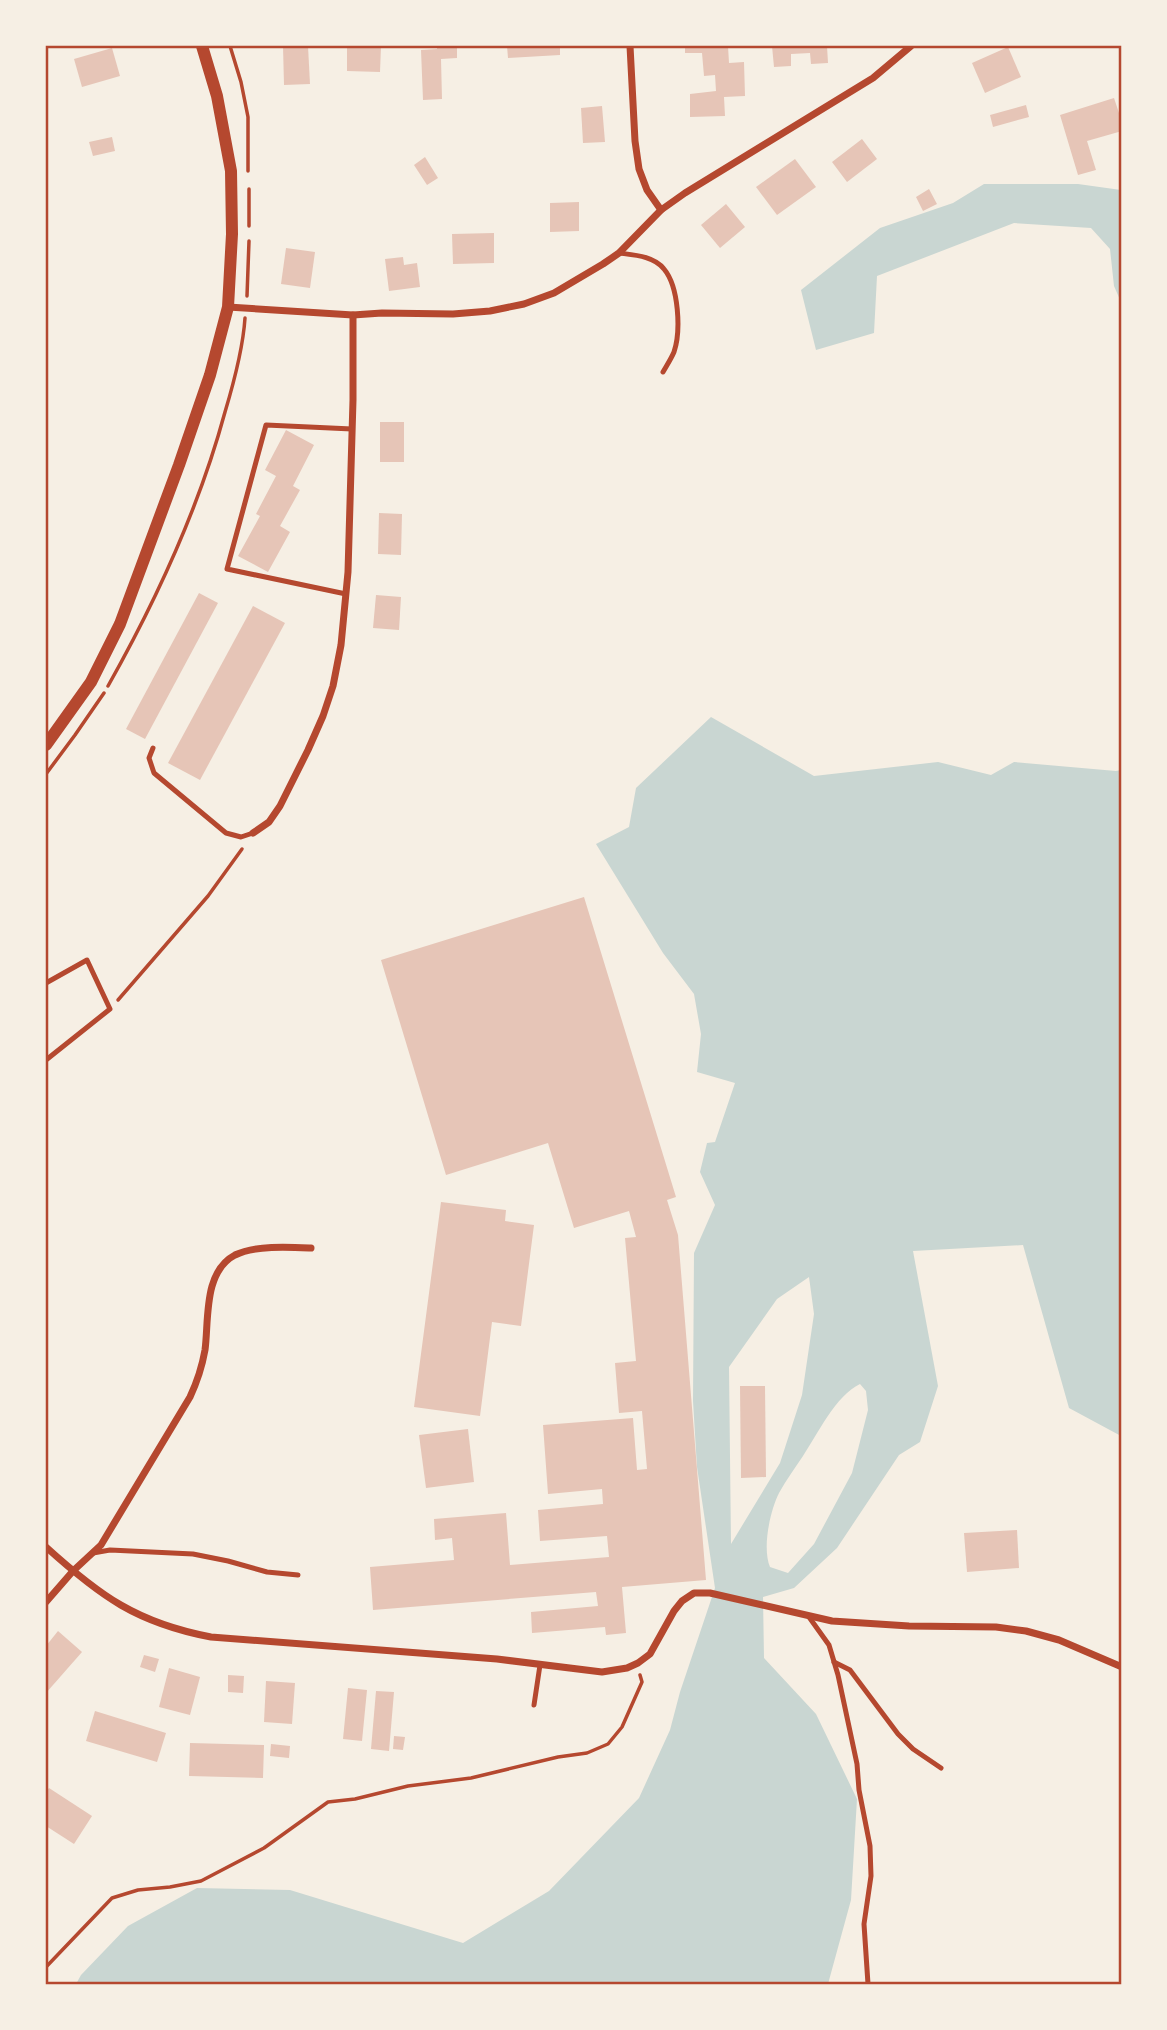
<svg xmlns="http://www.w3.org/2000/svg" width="1167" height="2030" font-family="Arial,sans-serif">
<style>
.water{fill:#c9d6d2;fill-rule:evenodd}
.building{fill:#e6c5b7}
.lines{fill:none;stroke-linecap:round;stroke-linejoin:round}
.path{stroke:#b5482f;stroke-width:3.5}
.service{stroke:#b5482f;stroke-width:5}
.minor{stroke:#b5482f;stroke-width:7}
.tertiary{stroke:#b5482f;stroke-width:12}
.neatline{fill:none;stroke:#b5482f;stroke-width:2.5}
</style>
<rect width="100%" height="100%" fill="#f6efe4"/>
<g class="water">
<path d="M984,184H1078L1121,190V302L1114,286L1110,249L1091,228L1014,223L877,276L874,333L816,350L801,290L880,228L953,203Z"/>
<path d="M711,717L814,776L938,762L991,775L1014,762L1116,771L1121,770V1436L1069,1408L1023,1245L913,1251L938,1386L920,1442L899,1455L837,1548L794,1588L763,1597L764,1658L816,1714L857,1799L851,1900L828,1984H76L81,1975L128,1926L197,1888L290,1890L463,1943L549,1891L639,1798L670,1730L680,1692L715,1588L697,1467L693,1401L694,1253L715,1205L700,1172L707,1143L715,1142L735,1083L697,1072L701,1034L694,994L663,953L596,844L629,827L636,788ZM809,1277L814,1314L802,1395L780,1463L731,1544L729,1367L777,1299ZM860,1384L866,1391L868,1410L852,1473L814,1544L788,1573L770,1567C762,1548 770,1511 779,1493C786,1480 795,1468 803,1456C817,1435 836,1395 860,1384Z"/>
</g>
<g class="building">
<path d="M283,46H308L310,84L284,85Z"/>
<path d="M347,46H381L380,72L347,71Z"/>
<path d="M437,46H457V58L441,59L442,99L423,100L421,50L437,49Z"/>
<path d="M507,46H560V55L508,58Z"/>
<path d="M685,46H728L729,63L744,62L745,96L724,97L725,116L690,117V94L716,91L715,75L704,76L702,53H685Z"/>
<path d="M772,46H827L828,63L811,64L810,53L791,54V66L774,67Z"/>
<path d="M1008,47L1021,77L985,93L972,63Z"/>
<path d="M112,48L120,76L82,87L74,59Z"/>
<path d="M1114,98L1122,122V131L1087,141L1096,170L1078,175L1060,115Z"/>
<path d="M1026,105L1029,117L993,127L990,115Z"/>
<path d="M602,106L605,142L583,143L581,108Z"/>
<path d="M112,137L115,151L93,156L89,142Z"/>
<path d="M862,139L877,159L847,182L832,162Z"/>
<path d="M425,157L438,178L427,185L414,165Z"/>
<path d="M795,159L816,187L777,215L756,187Z"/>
<path d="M929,189L937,204L923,211L916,197Z"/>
<path d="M579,202V231L550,232V203Z"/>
<path d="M726,204L745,227L720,248L701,225Z"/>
<path d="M494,233V263L453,264L452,234Z"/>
<path d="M286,248L315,252L310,288L281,284Z"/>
<path d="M403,257L404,265L417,263L420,287L389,291L385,259Z"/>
<rect x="380" y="422" width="24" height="40"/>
<path d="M286,430L314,445L293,486L300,490L280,526L290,532L268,572L238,556L260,516L256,514L276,476L265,470Z"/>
<path d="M379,513L402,514L401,555L378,554Z"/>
<path d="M199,593L218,603L145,739L126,729Z"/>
<path d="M376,595L401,597L399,630L373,628Z"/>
<path d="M253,606L285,623L200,780L168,763Z"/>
<path d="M584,897L676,1197L667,1200L678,1235L706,1580L622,1587L626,1633L606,1635L605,1627L532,1633L531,1612L598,1606L596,1592L373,1610L370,1567L454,1560L452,1538L435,1540L434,1519L506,1513L510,1565L609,1557L607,1536L540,1541L538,1510L603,1504L602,1489L548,1494L543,1425L633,1418L637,1470L647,1469L642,1411L619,1413L615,1363L636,1361L625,1238L636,1237L629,1211L574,1228L548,1143L446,1175L381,960Z"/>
<path d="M441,1202L506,1210L505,1221L534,1225L521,1326L492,1322L480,1416L414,1407Z"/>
<path d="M740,1386H765L766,1477L741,1478Z"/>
<path d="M468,1429L474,1482L426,1488L419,1435Z"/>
<path d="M1017,1530L1019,1568L967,1572L964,1533Z"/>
<path d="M58,1631L82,1652L46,1693V1646Z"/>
<path d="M144,1655L159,1659L155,1672L140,1667Z"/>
<path d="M169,1668L200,1677L190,1715L159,1707Z"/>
<path d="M228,1675L244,1676L243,1693L228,1692Z"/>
<path d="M266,1681L295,1683L292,1724L264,1722Z"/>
<path d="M348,1688L367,1690L362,1741L343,1739Z"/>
<path d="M376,1691L394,1692L389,1751L371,1749Z"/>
<path d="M95,1711L166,1733L157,1762L86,1741Z"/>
<path d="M394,1736L405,1737L403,1750L393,1749Z"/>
<path d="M190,1743L264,1745L263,1778L189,1776Z"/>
<path d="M271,1744L290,1746L289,1758L270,1756Z"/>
<path d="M49,1788L92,1816L74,1844L46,1826V1792Z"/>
</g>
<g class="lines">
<g class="path">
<path d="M230,46L241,82L248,117V171"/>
<path d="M249,189V226"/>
<path d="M247,296L249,241"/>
<path d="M108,686C157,599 199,508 225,412C234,382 243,349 245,318"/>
<path d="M46,774L75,735L104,693"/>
<path d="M118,1000L208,896L242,849"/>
<path d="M46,1967L112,1898L138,1890L170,1887L201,1881L264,1848L328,1802L355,1799L408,1786L471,1778L558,1757L587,1753L608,1744L622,1727L642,1682L640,1675"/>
</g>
<g class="service">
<path d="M619,253C634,255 654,256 664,269C679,287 681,331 674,352C671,359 667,365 663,372"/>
<path d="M346,594L227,569L266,425L352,429"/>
<path d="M153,748L149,758L154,773L226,833L241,837L253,833"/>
<path d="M46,983L87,960L110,1009L46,1060"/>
<path d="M93,1553L110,1550L193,1554L228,1561L267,1572L298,1575"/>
<path d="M809,1617L829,1645L838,1675L857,1764L859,1790L870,1846L871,1876L864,1924L868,1984"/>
<path d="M834,1662L850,1670L898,1734L913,1749L941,1768"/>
<path d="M534,1705L540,1665"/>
</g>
<g class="minor">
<path d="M630,46L635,141L639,169L647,190L661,210"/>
<path d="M228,307L353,315L382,313L453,314L490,311L524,304L554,293L603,264L619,253L661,210L685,193L873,78L911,46"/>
<path d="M253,833L269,822L280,806L308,750L323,716L333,686L341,645L348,572L353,400V315"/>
<path d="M46,1547C100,1596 137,1623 211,1637L497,1659L602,1672L627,1668L638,1663L650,1654L674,1611L682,1601L694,1593H710L832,1621L909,1626L996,1627L1026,1631L1059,1640L1122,1667"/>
<path d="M46,1602L73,1571L101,1545L190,1397C197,1382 202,1367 205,1350C209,1320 203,1272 235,1255C255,1245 290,1247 311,1248"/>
</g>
<path class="tertiary" d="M46,745L91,682L120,624L179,465L210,375L228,307L232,234L231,171L217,96L202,46"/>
</g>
<rect width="1167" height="2030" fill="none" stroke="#f6efe4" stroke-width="94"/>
<rect x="47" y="47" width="1073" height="1936" class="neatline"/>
</svg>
